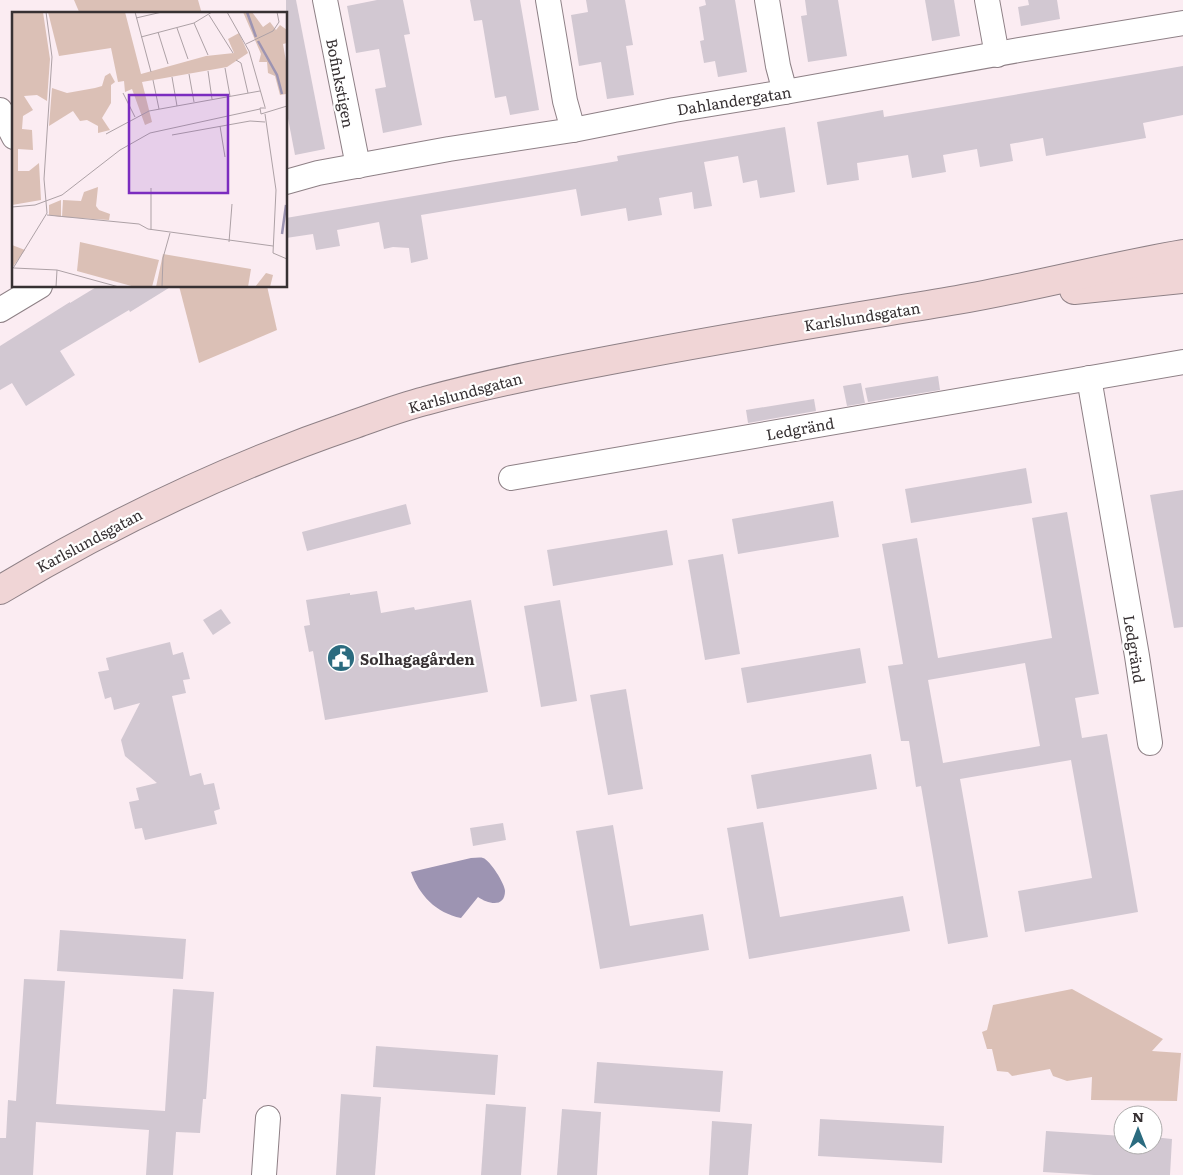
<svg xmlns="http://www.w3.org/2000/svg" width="1183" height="1175" font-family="Literata,serif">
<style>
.green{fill:#dbc0b6}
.water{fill:#9d94b2}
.building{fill:#d2c8d2;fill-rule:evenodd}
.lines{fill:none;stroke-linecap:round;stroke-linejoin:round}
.street-casing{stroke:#8e8086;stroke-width:26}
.secondary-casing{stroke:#8e8086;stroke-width:30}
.street{stroke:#fff;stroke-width:24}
.secondary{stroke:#f0d5d6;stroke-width:28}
.labels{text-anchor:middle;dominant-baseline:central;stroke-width:4.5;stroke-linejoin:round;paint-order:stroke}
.street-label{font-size:15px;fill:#373133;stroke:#fff}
.poi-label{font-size:15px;font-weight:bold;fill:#373133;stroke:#fff;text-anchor:start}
.inset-river{fill:none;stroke:#9d94b2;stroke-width:2.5}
.inset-road{fill:none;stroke:#ada1a6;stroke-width:1}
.view{fill:#7b2cbf;fill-opacity:0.15;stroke:#7b2cbf;stroke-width:2.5}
.inset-edge{fill:none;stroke:#373133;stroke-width:2.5}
</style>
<rect width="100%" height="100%" fill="#fbecf2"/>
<g class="green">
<path d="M74,0H198L202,14H80Z"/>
<path d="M179,286H267L277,330L199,363Z"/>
<path d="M1072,989L1163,1039L1152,1051L1181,1053L1177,1101L1091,1100L1092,1077L1067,1081L1053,1076L1050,1069L1012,1076L1008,1072L997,1071L992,1049H987L982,1032L987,1030L993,1005Z"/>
</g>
<path class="water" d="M471,858C475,858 480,857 483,858C490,860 505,884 505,891C505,908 488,904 478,897L461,918C436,913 419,895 411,872Z"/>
<g class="building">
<path d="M286,0H296L325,149L295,155L286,108Z"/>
<path d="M377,0H403L410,34L404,35L422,125L383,133L375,89L386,87L379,49L356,53L347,6Z"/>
<path d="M470,0H520L539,110L510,115L506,96L495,98L482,20L474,21Z"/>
<path d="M586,0H625L633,45L626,46L634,95L607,99L601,62L579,66L571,15L588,12Z"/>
<path d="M705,0H735L747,72L718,77L715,61L704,63L700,41L704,40L699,7L706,5Z"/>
<path d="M805,0H838L847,56L808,62L801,16L807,15Z"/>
<path d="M925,0H954L960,36L932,41Z"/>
<path d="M1028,0H1057L1060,19L1021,26L1018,7L1029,5Z"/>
<path d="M1183,66V115L1143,123L1146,138L1046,156L1043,138L1010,144L1013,161L980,167L977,149L943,155L946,172L912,178L908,155L857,163L859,180L827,185L817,122L883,110L884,117Z"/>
<path d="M785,127L795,192L760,198L757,180L743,183L738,156L704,162L712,206L694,209L692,192L659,198L662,215L628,221L626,208L581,216L576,189L421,215L428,259L411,263L409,248L393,247L384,249L379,222L337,230L340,246L316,250L313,234L286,238V218L618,161L617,156Z"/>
<path d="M98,286H172L130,312L129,310L60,351L75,375L26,406L12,383L0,390V346L70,302V303Z"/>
<path d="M938,376L940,390L868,402L865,388Z"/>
<path d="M861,383L865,403L847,406L843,386Z"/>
<path d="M814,399L816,411L748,423L746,410Z"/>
<path d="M1026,468L1032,503L911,523L905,489Z"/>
<path d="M1183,490V627L1174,628L1150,495Z"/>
<path d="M833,501L839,537L738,554L732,519Z"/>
<path d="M406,504L411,524L307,551L302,532Z"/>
<path d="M1067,512L1099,694L1075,698L1082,738L1107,734L1138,912L1025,932L1018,891L1092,878L1071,760L960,779L988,937L948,944L921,786L916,787L909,741H901L888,666L903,664L882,544L917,538L938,658L1052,638L1032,518ZM1025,663L1040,746L943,763L928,680Z"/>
<path d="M667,530L673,565L553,586L547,550Z"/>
<path d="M723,554L740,654L705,660L688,560Z"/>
<path d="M377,591L381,613L414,607L415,610L471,600L488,692L325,720L313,651L309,652L304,626L310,625L306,600L350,593V595Z"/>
<path d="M560,600L577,701L541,707L524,606Z"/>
<path d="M221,609L231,623L213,635L203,620Z"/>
<path d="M170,642L173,655L183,652L190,679L183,680L186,693L172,696L190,776L201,773L204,785L214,783L220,809L214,811L217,824L145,840L142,828L135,829L129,802L139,800L136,788L157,783L125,756L121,740L140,703L114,710L111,697L105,699L98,672L109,670L106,658Z"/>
<path d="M860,648L866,683L747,703L741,668Z"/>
<path d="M626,689L643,789L608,795L590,695Z"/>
<path d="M871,754L877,789L757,809L751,775Z"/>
<path d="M763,822L780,917L903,896L910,931L749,959L727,828Z"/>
<path d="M503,823L506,840L473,846L470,828Z"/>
<path d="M613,825L630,926L703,914L709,950L600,969L576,831Z"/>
<path d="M60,930L186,939L183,979L57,971Z"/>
<path d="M24,979L65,981L56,1104L165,1111L173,989L214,992L206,1099H203L200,1133L176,1132L173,1175H146L149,1130L36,1122L33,1175H0V1138H6L8,1100L16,1101Z"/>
<path d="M376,1046L498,1055L495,1095L373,1087Z"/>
<path d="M597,1062L723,1071L720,1112L594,1103Z"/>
<path d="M341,1094L381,1097L375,1175H336Z"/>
<path d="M486,1104L526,1107L521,1175H481Z"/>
<path d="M562,1109L601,1112L597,1175H557Z"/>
<path d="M820,1119L944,1126L942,1163L818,1156Z"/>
<path d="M712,1121L752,1124L748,1175H709Z"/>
<path d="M1046,1131L1123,1136V1145H1153V1137L1172,1139L1170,1175H1094L1043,1172Z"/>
</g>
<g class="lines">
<defs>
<g id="street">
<path d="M325,0L358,166"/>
<path d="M548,0L565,101L573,130"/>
<path d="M767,0L778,66L785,92"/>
<path d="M987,0L997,55"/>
<path d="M0,110L14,137"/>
<path d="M286,182L318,173L449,149L573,130L674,110L785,92L1019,50L1183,23"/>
<path d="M0,310L40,286"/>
<path d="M1089,378L1137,656L1150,743"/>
<path d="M511,478L1183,362"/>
<path d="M264,1175L268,1118"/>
</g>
<g id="secondary">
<path d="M1074,290L1183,279"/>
<path d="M0,590C113,522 229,467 355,424C378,416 401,407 425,401C494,382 563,369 632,356C740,335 849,318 957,300C1033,287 1107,267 1183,254"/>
</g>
</defs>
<use href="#street" class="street-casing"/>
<use href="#secondary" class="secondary-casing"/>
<use href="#street" class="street"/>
<use href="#secondary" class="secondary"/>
</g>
<defs>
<symbol id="civic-disc" viewBox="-11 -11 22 22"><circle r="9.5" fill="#2b6b7f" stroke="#fff"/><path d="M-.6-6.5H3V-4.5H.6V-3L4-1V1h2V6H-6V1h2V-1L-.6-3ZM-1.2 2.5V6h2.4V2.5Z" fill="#fff"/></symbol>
</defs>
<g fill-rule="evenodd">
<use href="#civic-disc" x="325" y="642" width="32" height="32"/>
</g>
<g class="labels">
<g class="street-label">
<text transform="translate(341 83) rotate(79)">Bofinkstigen</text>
<text transform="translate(734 100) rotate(-9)">Dahlandergatan</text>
<text transform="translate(862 316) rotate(-9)">Karlslundsgatan</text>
<text transform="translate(465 392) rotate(-15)">Karlslundsgatan</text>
<text transform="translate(800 428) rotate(-10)">Ledgränd</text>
<text transform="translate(89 540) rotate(-28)">Karlslundsgatan</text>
<text transform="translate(1135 649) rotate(81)">Ledgränd</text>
</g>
<g class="poi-label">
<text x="360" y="658">Solhagagården</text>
</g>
</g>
<g transform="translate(12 12)">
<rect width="275" height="275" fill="#fbecf2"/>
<path d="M0,0H31L38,47L35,89L25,83L12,84L21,98L11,104L10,117L20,118L21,138L6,137V159H17L27,151L29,188L0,193ZM36,0H113L129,62L194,44L222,41L216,27L227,21L236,41L215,55L130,70L140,110L133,113L120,77L113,80L112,69L106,70L99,36L47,44ZM231,0H240L251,15L258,10L264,18L268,13L275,18V31L271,32L275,55L274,82L268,83L263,64L256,61L255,50H247L249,42ZM98,61L103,70L99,73V91L90,106L98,118L86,121V114L75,108L68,109L61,99L37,114L40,76L55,81L83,76L90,74L93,64ZM86,175L84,194L87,198L98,202L97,208L50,205L51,188L69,189L72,180ZM49,188V205L37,203V193ZM68,230L147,248L140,275H123L65,259ZM0,233L13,238L0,256ZM151,242L239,257L236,275H144ZM254,261L261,263L258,275H243Z" fill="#dbc0b6"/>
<path class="inset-river" d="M235,0L244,25M246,29L265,63L270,82M270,222L274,193"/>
<path class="inset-road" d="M123,0L139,60M215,0L237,39L253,95M197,3L221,41M124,6L150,0M182,11L196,43M165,16L176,47M146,20L156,52M129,25L182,11L200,0M234,32L261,19L267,10L265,0M224,48L229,51L236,81M213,56L218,84M196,59L200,87M177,62L182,90M160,65L165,94M141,68L147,97M111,81L123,105M254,96H248L249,102L275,94M253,102L264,178L261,241L275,247M208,114L213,145M94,122L137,99L248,79M160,123L238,109L253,110M139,176V218M0,195L23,193L50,183L108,138L138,121L248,97M35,203L127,212L136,217L261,234M217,230L220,192M2,256L45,258L107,275M0,258L35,201L32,167L40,45L34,0M44,275L45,258M150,275L151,246L158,221"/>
<path class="view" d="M117,83H216V181H117Z"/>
<rect width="275" height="275" class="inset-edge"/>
</g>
<g transform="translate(1138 1130)"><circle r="24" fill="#ffffff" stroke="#afadad"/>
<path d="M0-4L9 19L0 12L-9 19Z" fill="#2b6b7f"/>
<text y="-8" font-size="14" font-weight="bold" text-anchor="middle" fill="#373133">N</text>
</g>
</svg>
